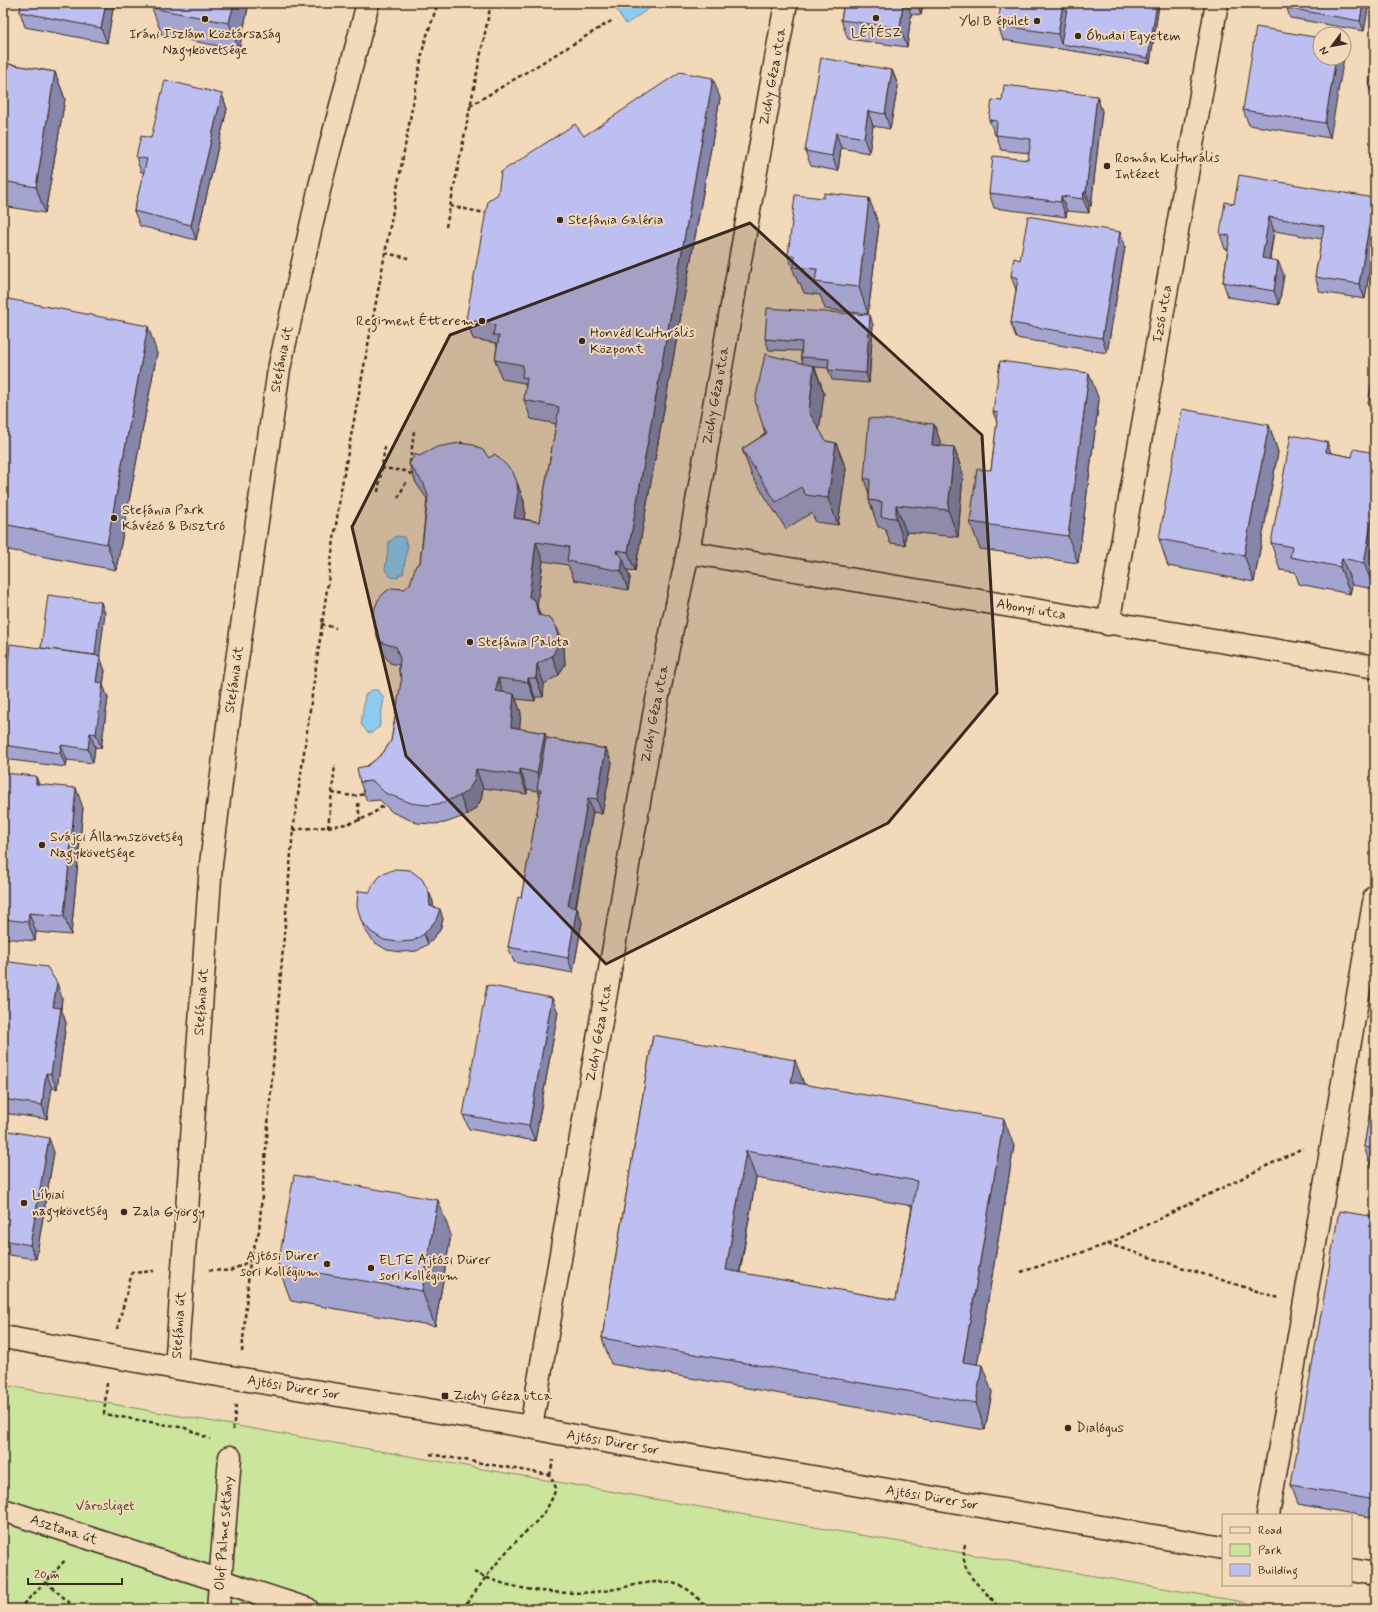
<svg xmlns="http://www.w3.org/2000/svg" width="1378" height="1612" font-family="Mynerve,sans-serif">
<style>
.green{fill:#cbe59c;stroke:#83885d}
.water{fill:#8eccef;stroke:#6d8b9b}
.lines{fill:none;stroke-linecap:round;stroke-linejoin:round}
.minor-casing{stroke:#3b2a1e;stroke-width:25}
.path{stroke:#3b2a1e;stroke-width:2.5;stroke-dasharray:4 3;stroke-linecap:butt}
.minor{stroke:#f2d9ba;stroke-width:22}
.wall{fill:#a3a4cf;stroke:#3b2a1e;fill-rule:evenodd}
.shaded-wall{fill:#8586a9;stroke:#3b2a1e}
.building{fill:#bebff1;stroke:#3b2a1e;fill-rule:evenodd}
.marked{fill:#3b2a1e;fill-opacity:0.2;stroke:#3b2a1e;stroke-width:3;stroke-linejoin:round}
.poi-dot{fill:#3b2a1e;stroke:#f2d9ba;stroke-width:1.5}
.labels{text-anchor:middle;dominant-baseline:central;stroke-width:4;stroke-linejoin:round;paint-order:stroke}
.poi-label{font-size:14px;fill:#3b2a1e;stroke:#f2d9ba;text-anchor:start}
.street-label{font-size:14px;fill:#3b2a1e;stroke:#f2d9ba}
.park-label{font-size:14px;fill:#514631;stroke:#f2d9ba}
</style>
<rect width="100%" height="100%" fill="#f2d9ba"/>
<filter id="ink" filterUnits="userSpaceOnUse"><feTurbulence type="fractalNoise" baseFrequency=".025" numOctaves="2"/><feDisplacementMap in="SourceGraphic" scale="8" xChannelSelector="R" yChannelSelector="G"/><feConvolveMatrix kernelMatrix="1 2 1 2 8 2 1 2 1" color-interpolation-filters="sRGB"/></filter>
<g filter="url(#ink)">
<path class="green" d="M3,1385L1283,1609H3Z"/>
<g class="water">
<path d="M612,3H651L653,6L626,24Z"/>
<path d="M396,536L404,537L406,543L408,544L403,574H400L397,578L391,577L385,570L389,541L392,540Z"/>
<path d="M372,690H378L384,698L379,728H377L372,733L367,732L361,724L365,695Z"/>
</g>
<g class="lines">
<defs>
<g id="minor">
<path id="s1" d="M688,552L1375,667"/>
<path id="s2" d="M1108,624L1217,3"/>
<path id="s3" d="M3,1337L176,1368L531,1427L558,1433L1223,1548"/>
<path id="s4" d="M176,1368L211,864L230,709L279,369L321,182L368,3"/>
<path id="s5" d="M531,1427L654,715L688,552L786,3"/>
<path id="s6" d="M3,1510L307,1609"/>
<path d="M1268,1515L1375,897"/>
<path d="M1351,1570L1375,1574"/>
<path id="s7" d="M218,1609L230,1457"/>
</g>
</defs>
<use href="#minor" class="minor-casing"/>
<g class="path">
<path d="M470,106L613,20"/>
<path d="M450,206L485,213"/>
<path d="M446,227L491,3"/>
<path d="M385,253L408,258"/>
<path d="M460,445L463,440"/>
<path d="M410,463L414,431"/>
<path d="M381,468L405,471L413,475"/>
<path d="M378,492L385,447"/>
<path d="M398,498L407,480"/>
<path d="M321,624L336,628"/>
<path d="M332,793L354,796L365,794"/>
<path d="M358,803L360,821"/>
<path d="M328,828L335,765"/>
<path d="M293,830C328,825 355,830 384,805"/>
<path d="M1108,1244L1303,1148"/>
<path d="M209,1270L230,1271L250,1261"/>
<path d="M1021,1272L1108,1244L1279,1298"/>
<path d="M117,1329L132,1273L154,1271"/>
<path d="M242,1352L250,1260L259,1231L293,830L341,490L424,44L438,3"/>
<path d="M107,1383L104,1414L185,1428L210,1439"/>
<path d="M233,1430L236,1405"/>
<path d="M430,1454L550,1475"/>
<path d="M965,1544C958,1579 984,1584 999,1609"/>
<path d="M474,1572C510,1590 553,1595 593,1592C635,1590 676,1562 706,1609"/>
<path d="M46,1582L71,1604L73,1609"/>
<path d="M18,1609L46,1582L66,1559"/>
<path d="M462,1609C478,1589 492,1567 510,1548C530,1525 546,1519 556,1488L550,1475L553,1460"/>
</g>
<use href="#minor" class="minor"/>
</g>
<g class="wall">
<path d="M21,3H114L107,43L25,27L20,12Z"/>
<path d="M153,3H249L239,50L162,35L152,8Z"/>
<path d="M844,3H923L921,15L911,14L907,47L848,39L841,20Z"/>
<path d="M1369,3L1364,31L1290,18L1287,8Z"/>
<path d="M1159,5L1150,63L1003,40L998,25Z"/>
<path d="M1320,38L1330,138L1249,125L1243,110Z"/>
<path d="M3,63L55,72L65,99L45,213L3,206Z"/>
<path d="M1375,63V93L1371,92L1369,87Z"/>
<path d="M892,70L898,85L890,129L873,126L869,153L841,148L838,171L811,166L805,151Z"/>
<path d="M222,94L227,109L196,240L140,226L134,211L144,172H141L136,157L151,138Z"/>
<path d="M720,98L635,571L627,570L630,578L628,590L574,580L568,565L543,561L537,606L540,615L557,628L564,647L565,664L559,675L544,684L543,697H535V701L516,699L521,713L519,729L545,733L546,738L606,749L612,763L602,814L593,812L576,908H577L582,922L573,973L514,962L508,947L521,898L540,797L538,791L527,789V794L483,788L481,800L476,808L467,815L445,823L433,824L417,823L392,812L380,800L367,801L360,782L367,766L375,760L383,753L391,741L402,679L399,672V665L390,663L384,655L377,636L405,589L410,584L420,563L427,499L416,483L409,464L419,456L489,458L524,501L525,512L524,519L539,522L556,424L531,419L524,400L526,388L524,383L502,379L495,360L497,347L496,343L473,339L466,319L584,136Z"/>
<path d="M1102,111L1091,206H1089V213L1067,211L1066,217L994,208L989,193L1028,160L1029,153L1001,150L996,135H995L989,120Z"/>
<path d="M1375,202V236L1365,299L1320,292L1315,277L1322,239L1274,231L1270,259L1284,275L1279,305L1228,297L1223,282L1228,249H1225L1220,234L1234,204Z"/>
<path d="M879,225L868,314L825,309L820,295L804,293L800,283H798L788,256Z"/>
<path d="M1120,232L1125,247L1107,353L1016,338L1011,323L1016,290L1011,276Z"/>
<path d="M3,298L157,353L116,570L3,549Z"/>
<path d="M873,325L869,383L832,380L828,368L815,367L824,393L819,430L826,441L836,443L846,469L838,525L816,522L811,513L786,529L752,476L742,449L765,434L763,426L803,364L801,357V351L769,350L765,339Z"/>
<path d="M1375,368V414H1372L1368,404Z"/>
<path d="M1099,400L1078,563L980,549L970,522L991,470L997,423L993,412Z"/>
<path d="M1269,425L1278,452L1254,582L1168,566L1159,539Z"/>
<path d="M942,446L954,447L963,474L958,537L906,532L905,545L890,543L885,528L878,527L869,500V494L864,479Z"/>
<path d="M1331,453L1352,457L1375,453V582L1374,589L1352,585L1350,594L1299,584L1295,572L1280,570L1271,543Z"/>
<path d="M105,613L99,656L105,671L103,685L108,698L101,748L95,747L93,763L67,760L66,767L3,759V682L6,683L41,648Z"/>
<path d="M3,773L39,785L83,808L71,935L36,932L35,941L3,938Z"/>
<path d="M370,892H429L433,902V907L443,919L440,930L428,944L417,951L401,952L387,950L374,942L365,930L361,920Z"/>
<path d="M3,961L62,998L61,1008L66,1023L57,1089L52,1088L47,1119L3,1113Z"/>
<path d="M558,1012L535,1141L469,1129L463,1115Z"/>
<path d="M653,1035L804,1084L1014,1146L977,1365L992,1392L985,1430L611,1364L602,1338ZM756,1178L912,1206L896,1300L740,1273Z"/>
<path d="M1375,1081V1167H1371L1364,1147Z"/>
<path d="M3,1130L54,1152L36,1259L3,1254Z"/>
<path d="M1375,1217V1518L1298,1504L1291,1485Z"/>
<path d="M451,1235L435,1326L291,1301L278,1266Z"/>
</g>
<g class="shaded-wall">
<path d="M106,3H114L107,43L101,28Z"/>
<path d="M234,3H249L239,50L229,23Z"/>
<path d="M903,3H907L911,14L907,47L900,28Z"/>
<path d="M917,3H923L921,15Z"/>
<path d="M1063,3H1070L1061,44L1058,34Z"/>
<path d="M1157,3H1158L1159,5L1150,63L1148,58Z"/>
<path d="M1363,3H1369L1364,31L1360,21Z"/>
<path d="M1336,58H1344L1330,138L1325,123Z"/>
<path d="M892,70L898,85L890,129L885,114Z"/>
<path d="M55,72L65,99L45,213L36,187Z"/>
<path d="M713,78L720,98L635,571L628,552Z"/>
<path d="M222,94L227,109L196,240L191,225Z"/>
<path d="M1097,96L1102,111L1091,206L1086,192Z"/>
<path d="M868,111L873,126L869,153L864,138Z"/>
<path d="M836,133L841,148L838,171L832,156Z"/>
<path d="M1084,192L1089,206V213L1083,199Z"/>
<path d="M1061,196L1067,211L1066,217L1061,202Z"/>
<path d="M869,198L879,225L868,314L859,287Z"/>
<path d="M1374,198L1375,202V236L1365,299L1359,284Z"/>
<path d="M1269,217L1274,231L1267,273L1262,258Z"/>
<path d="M1120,232L1125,247L1107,353L1102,338Z"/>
<path d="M1278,261L1284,275L1279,305L1274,291Z"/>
<path d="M870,315L873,325L869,383L866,373Z"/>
<path d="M148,326L157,353L116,570L107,544Z"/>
<path d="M814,366L824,393L818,439L809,412Z"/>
<path d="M1089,373L1099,400L1078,563L1068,536Z"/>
<path d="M934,424L944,451L932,445Z"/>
<path d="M1269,425L1278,452L1254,582L1244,555Z"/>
<path d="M1327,442L1337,469L1326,452Z"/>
<path d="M836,443L846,469L838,525L828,498Z"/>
<path d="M954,447L963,474L958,537L948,510Z"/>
<path d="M517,482L524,501L525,512L521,537L514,518Z"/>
<path d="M1375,502V582L1374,589L1364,563Z"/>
<path d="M896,505L906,532L905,545L896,518Z"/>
<path d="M536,542L543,561L537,606L542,620L545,634L529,597Z"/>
<path d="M617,550L622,565L623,559L630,578L628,590L621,571L616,553Z"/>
<path d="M1342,558L1352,585L1350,594L1340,567Z"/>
<path d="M101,602L105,613L98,669L94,659Z"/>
<path d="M557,628L564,647L565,664L559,675L552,656Z"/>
<path d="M100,656L105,671L103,685L108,698L101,748L96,734V682Z"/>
<path d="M537,664L544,684L543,697L536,678Z"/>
<path d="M498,678L505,697L496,691Z"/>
<path d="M528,678L535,697V701L528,682Z"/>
<path d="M514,694L521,713L518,747L511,727Z"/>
<path d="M90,733L95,747L93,763L88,749Z"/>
<path d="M545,733L552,752L544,792L537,773Z"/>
<path d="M61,745L67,760L66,767L60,753Z"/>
<path d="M606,749L612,763L602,814L597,799Z"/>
<path d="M476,769L483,788L481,800L476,808L467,815L460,796Z"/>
<path d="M520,769L527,789V794L520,775Z"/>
<path d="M36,776L43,796L36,784Z"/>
<path d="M76,788L83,808L71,935L64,916Z"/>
<path d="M588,798L593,812L573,921L568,906Z"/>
<path d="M429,892L433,902L434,916L430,906Z"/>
<path d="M577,908L582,922L573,973L568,958Z"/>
<path d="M440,909L443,919L440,930L428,944L424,934Z"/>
<path d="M29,913L36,932L35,941L28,922Z"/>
<path d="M57,983L62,998L59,1022L53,1007Z"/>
<path d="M552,998L558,1012L535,1141L529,1126Z"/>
<path d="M61,1008L66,1023L57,1089L51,1074Z"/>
<path d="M795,1060L805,1086L791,1082Z"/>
<path d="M46,1073L52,1088L47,1119L42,1105Z"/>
<path d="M1004,1119L1014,1146L973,1389L963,1362Z"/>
<path d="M49,1138L54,1152L36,1259L30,1245Z"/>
<path d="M746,1151L756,1178L735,1297L726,1270Z"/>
<path d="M438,1200L451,1235L435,1326L422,1291Z"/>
<path d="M982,1365L992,1392L985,1430L976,1403Z"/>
</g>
<g class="building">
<path d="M21,3H106L101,28L20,12Z"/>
<path d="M153,3H234L229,23L152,8Z"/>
<path d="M844,3H903L900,28L841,20Z"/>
<path d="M1001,3H1063L1058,34L998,25Z"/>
<path d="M1068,3H1157L1148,58L1061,44Z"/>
<path d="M1288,3H1363L1360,21L1287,8Z"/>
<path d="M1256,27L1320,38V58H1336L1325,123L1243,110Z"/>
<path d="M821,58L892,70L885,114L868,111L864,138L836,133L832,156L805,151Z"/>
<path d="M3,63L55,72L36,187L3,181Z"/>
<path d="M1372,63H1375V88L1369,87Z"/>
<path d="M680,72L713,78L628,552L617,550L616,553L620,554L623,559L621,571L567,561L569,547L536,542L529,597L535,600L538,615L547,617L553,621L557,628L558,645L552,656L537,664L536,678H528V682L498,678L496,691L514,694L511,727L545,733L537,773L520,769V775L476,769L474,781L469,789L460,796L438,804L426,805L411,803L385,793L373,781L360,782L357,768L367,766L375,760L383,753L391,741L402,676L399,672L400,659L396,647L383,643L377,636L372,616L378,600L384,593L391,588L405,589L410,584L416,565L420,563L428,496L424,484L409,464L415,454L419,456L437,447L459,443L474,445L484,451L489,458L495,454L513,472L517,482L518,493L514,518L539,522L559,407L524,400L527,378L522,377L523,365L495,360L499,336L493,335L495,325L466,319L488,201L498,194L501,172L575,124L584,136Z"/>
<path d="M165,80L222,94L191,225L134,211L147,159L136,157L141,136L151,138Z"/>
<path d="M1004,85L1097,96L1086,192H1084L1083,199L1061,196V202L989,193L993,156L1028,160L1031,139L996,135L997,121L989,120L992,100L1002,101Z"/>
<path d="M1239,175L1374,198L1359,284L1315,277L1324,226L1269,217L1262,258L1278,261L1274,291L1223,282L1230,236L1220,234L1225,202L1234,204Z"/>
<path d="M824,193L869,198L859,287L815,282L817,269L794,267L795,256H788L795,195L824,198Z"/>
<path d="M1028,216L1120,232L1102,338L1011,323L1018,278L1011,276L1014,258L1020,260Z"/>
<path d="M3,298L148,326L107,544L3,524Z"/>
<path d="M767,308L870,315L866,373L828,370L829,359L801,357L802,342L765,339Z"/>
<path d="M765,354L814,366L809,412L826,441L836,443L828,498L806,495L801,487L776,502L742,449L767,433L763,426L755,401Z"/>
<path d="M1000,361L1089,373L1068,536L970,522L977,469L991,470L998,413L993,412Z"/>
<path d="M1374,368H1375V405L1368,404Z"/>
<path d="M1182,409L1269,425L1244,555L1159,539Z"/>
<path d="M869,418L934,424L932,445L954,447L948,510L896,505V518L881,517L882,502L869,500L870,479H864Z"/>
<path d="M1291,435L1327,442L1326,452L1352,457L1354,449L1375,453V502L1364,563L1342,558L1340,567L1290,557L1292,547L1271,543Z"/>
<path d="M48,595L101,602L95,655L41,648Z"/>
<path d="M10,644L100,656L96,682L103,683L96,734L90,733L88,749L61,745L60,753L3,745V682L6,683Z"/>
<path d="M546,738L606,749L597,799L588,798L568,906L577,908L568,958L508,947L518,897L521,898L541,790L537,789Z"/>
<path d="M3,773L36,776V784L76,788L64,916L29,913L28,922L3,919Z"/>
<path d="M395,869L410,870L422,879L429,892L430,906L440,909L436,920L424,934L413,941L398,942L384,940L371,932L361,920L357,906L358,891L370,892L372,886L381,875Z"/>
<path d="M3,961L47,967L57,983L53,1007L61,1008L51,1074L46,1073L42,1105L3,1099Z"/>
<path d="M487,985L552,998L529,1126L463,1115Z"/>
<path d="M653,1035L795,1060L791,1082L1004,1119L963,1362L982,1365L976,1403L602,1338ZM746,1151L917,1181L896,1300L726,1270Z"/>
<path d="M1375,1081V1149L1364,1147Z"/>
<path d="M3,1130L49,1138L30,1245L3,1240Z"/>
<path d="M294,1175L438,1200L422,1291L278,1266Z"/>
<path d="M1339,1211L1375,1217V1500L1291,1485Z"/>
</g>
</g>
<path class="marked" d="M750,223L982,435L997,693L888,823L606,964L406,756L352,527L450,335Z"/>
<g class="poi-dot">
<circle cx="876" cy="18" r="4"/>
<circle cx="205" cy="19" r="4"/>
<circle cx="1037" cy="21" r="4"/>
<circle cx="1078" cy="36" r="4"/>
<circle cx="1107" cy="166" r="4"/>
<circle cx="560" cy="220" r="4"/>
<circle cx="482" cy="321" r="4"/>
<circle cx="582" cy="341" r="4"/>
<circle cx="114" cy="518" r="4"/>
<circle cx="470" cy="642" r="4"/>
<circle cx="42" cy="845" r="4"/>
<circle cx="24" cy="1203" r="4"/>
<circle cx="124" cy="1212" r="4"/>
<circle cx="327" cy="1264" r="4"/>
<circle cx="371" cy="1268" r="4"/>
<rect x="441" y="1392" width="8" height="8" rx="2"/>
<circle cx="1068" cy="1428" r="4"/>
</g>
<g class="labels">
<g class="poi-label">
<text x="1029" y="21" text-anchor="end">Ybl B épület</text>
<text x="876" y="33" text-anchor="middle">LÉTÉSZ</text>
<text x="205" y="34" text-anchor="middle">Iráni Iszlám Köztársaság<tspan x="205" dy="16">Nagykövetsége</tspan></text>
<text x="1086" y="36">Óbudai Egyetem</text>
<text x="1115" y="158">Román Kulturális<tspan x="1115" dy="16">Intézet</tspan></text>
<text x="568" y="220">Stefánia Galéria</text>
<text x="474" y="321" text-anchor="end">Regiment Étterem</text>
<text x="590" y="333">Honvéd Kulturális<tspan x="590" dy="16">Központ</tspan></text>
<text x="122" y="510">Stefánia Park<tspan x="122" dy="16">Kávézó &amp; Bisztró</tspan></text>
<text x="478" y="642">Stefánia Palota</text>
<text x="50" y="837">Svájci Államszövetség<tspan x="50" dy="16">Nagykövetsége</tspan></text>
<text x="32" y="1195">Líbiai<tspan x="32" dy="16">nagykövetség</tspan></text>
<text x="132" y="1212">Zala György</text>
<text x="319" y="1256" text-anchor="end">Ajtósi Dürer<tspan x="319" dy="16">sori Kollégium</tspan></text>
<text x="379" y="1260">ELTE Ajtósi Dürer<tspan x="379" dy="16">sori Kollégium</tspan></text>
<text x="453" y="1396">Zichy Géza utca</text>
<text x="1076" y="1428">Dialógus</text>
</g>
<g class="street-label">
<text stroke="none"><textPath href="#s5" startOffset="1372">Zichy Géza utca</textPath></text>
<text stroke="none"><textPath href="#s2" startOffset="315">Izsó utca</textPath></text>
<text stroke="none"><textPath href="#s4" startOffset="1015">Stefánia út</textPath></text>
<text stroke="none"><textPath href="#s5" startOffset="1048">Zichy Géza utca</textPath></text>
<text stroke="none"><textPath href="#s1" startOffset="348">Abonyi utca</textPath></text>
<text stroke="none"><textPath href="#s4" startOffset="691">Stefánia út</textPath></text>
<text stroke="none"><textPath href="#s5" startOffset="724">Zichy Géza utca</textPath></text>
<text stroke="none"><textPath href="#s4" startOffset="367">Stefánia út</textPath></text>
<text stroke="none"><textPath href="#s5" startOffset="400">Zichy Géza utca</textPath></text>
<text stroke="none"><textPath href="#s4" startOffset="43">Stefánia út</textPath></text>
<text stroke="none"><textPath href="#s3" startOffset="295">Ajtósi Dürer sor</textPath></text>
<text stroke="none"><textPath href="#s3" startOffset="619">Ajtósi Dürer sor</textPath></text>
<text stroke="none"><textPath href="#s3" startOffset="943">Ajtósi Dürer sor</textPath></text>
<text stroke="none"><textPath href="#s6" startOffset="64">Asztana út</textPath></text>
<text stroke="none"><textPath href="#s7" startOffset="76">Olof Palme sétány</textPath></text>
</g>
<g class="park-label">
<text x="105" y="1506">Városliget</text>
</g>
</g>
<rect width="1378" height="1612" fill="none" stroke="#f2d9ba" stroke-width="16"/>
<rect x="8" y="8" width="1362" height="1596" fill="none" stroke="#3b2a1e" stroke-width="1.5" filter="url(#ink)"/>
<rect x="1222" y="1514" width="130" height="72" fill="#f2d9ba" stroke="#a9937c"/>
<rect x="1230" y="1527" width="20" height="6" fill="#f2d9ba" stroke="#a9937c"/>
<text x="1258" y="1534" font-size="12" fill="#3b2a1e">Road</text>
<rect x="1230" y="1544" width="20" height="12" fill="#cbe59c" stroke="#a9937c"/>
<text x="1258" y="1554" font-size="12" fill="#3b2a1e">Park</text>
<rect x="1230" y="1564" width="20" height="12" fill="#bebff1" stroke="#a9937c"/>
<text x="1258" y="1574" font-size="12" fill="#3b2a1e">Building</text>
<g transform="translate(1332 46) rotate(238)"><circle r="19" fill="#f2d9ba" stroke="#a9937c"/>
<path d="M0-3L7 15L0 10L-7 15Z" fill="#3b2a1e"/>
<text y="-6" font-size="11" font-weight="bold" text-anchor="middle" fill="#3b2a1e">N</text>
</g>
<path d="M28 1578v6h94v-6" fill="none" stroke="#3b2a1e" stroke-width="2"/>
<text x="34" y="1578" font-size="12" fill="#3b2a1e" stroke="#f2d9ba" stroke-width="3" paint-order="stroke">20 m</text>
</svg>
